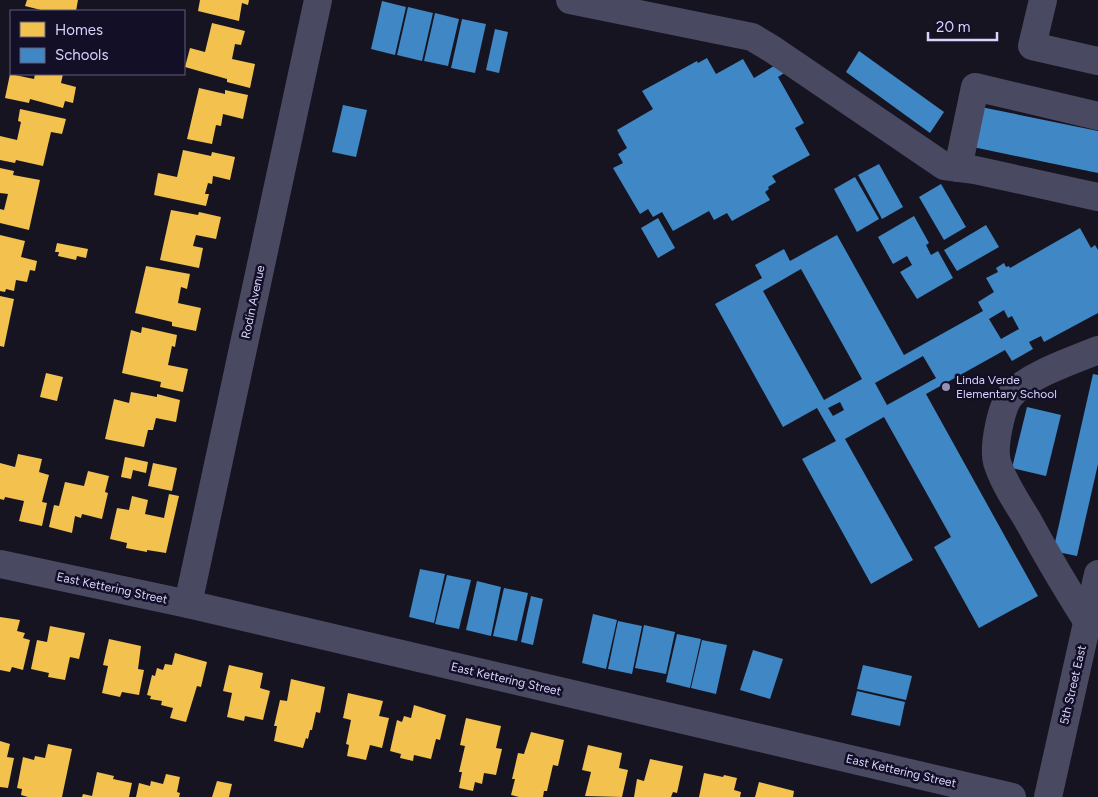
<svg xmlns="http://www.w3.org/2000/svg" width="1098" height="797" font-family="Figtree,sans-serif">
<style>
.homes{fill:#f2c14e}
.schools{fill:#3f88c5;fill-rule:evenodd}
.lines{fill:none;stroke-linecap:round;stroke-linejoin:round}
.minor{stroke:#4a4962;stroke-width:28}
.poi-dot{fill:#9591b1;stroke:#130f26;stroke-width:2}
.labels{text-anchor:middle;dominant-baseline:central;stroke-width:5;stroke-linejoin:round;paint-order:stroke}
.street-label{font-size:12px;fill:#d9d4ff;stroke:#130f26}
.poi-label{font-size:12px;fill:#d9d4ff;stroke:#130f26;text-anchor:start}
</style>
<rect width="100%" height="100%" fill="#161421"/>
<g class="homes">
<path d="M27,0H78L76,11H45L25,6Z"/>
<path d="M200,0H249L248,5L242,3L239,21L198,11Z"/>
<path d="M212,23L245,31L241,45L235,44L232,59L255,64L250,88L227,82V79L185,67L190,48L205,52Z"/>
<path d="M10,74L34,79L35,74H63L61,83L76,87L73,103L65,101L63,108L30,99L29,103L5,98Z"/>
<path d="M199,88L225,94V90L248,95L243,119L223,114L221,126L216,125L212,144L187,139Z"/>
<path d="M20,109L66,119L62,134L51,132L43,166L16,160L15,163L0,160V136L17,140L21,122L18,121Z"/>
<path d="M183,150L211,156L212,152L235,157L230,180L213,176L212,184L208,183L205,194H209L206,206L154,195L158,173L177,177Z"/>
<path d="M0,168L14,171L13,175L40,180L29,230L0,223V209L4,210L8,194L0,193Z"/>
<path d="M171,210L198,215L199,212L221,217L216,239L196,235L193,246L203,248L199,268L160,260Z"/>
<path d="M0,235L25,241L21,257L37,261L35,271L30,270L27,282L16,280L14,291L6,289L5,292L0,291Z"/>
<path d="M57,243L88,249L86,258L77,256L76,260L58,256L59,252H55Z"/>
<path d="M146,266L190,274L187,289L181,287L178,303L201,308L196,331L172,326V322L135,313Z"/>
<path d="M0,296L14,299L4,347L0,346Z"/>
<path d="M142,327L177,335L175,347L172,346L168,365L188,369L183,392L160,387L161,382L122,373L131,330L141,333Z"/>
<path d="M46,373L63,377L57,401L40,397Z"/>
<path d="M131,392L157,397V394L180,400L176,422L156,418L153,430H148L144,447L105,439L114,399L129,403Z"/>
<path d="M18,454L42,459L39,472L49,475L42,502L47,503L42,526L19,521L24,501L5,497L4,500L0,499V463L15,467Z"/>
<path d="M125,457L148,462L146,473L133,470L131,479L121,477Z"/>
<path d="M153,463L177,468L172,491L148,486Z"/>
<path d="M88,471L109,476L105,492L108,493L102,519L82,514L81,518L75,516L72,533L49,527L54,505L59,506L65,482L84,486Z"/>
<path d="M169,494L179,496L166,553L147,550V552L126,548L127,543L110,539L117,508L129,510L132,496L148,500L145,514L164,518Z"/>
<path d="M0,617L20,620L17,631L25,633L23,638L30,640L23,670L12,667L10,672L0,670Z"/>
<path d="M50,626L85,633L79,659L70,657L65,680L48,677L49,673L31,669L37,640L47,642Z"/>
<path d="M109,639L141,646L138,669L144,670L139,695L122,692L120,697L102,693L108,666L103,665Z"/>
<path d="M175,653L207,662L201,687L197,686L186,722L170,718L173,708L161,705L162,701L150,699L151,696L147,695L152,675L155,676L157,668L163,670L165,664L172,665Z"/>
<path d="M229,665L263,673L260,688L270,691L263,720L245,716L244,721L227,717L232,693L223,691Z"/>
<path d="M291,679L325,687L320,713L316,712L312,730H310L308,739L306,738L303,748L274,741L277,726H274L280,700L287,701Z"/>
<path d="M348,693L383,701L379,716L389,718L382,748L370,745L366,760L347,756L349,745L346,744L351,720L343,718Z"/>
<path d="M414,705L446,715L440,740L436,739L431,759L414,755L413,761L400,758L401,754L390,751L397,720L402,722L404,716L411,718Z"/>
<path d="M466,718L501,726L496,748L502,749L496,775L484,773L482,784L475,782L473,791L459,788L462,772H459L465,746L460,745Z"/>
<path d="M531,732L564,740L558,766L553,765L547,791H544L543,797H519L511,795L515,779H512L518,753L524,754Z"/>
<path d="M0,741L10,744L7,757L14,758L8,788L0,787Z"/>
<path d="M48,744L72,749L62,797H28L21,795L22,789L17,788L23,757L34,760L35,756L45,758Z"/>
<path d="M588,745L622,753L619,768L628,770L622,797L585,796L591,772L582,770Z"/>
<path d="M650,759L683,766L677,793L673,792L671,797H634L637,779L644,781Z"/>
<path d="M97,772L114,776L113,779L132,783L129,797H82L83,794L92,796Z"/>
<path d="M704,773L723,777L724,775L737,778L734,790L741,792L740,797H699Z"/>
<path d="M166,774L180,777L177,792L180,793L179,797H136L139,783L150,786L151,781L163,784Z"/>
<path d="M217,781L232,784L229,797H212Z"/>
<path d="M759,782L794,791L793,797H755Z"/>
</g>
<g class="schools">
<path d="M382,1L406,7L395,55L371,49Z"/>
<path d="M408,7L433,13L422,61L397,55Z"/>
<path d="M435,13L459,19L448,66L424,61Z"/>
<path d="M462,19L486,24L475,73L451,68Z"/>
<path d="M495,29L508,32L499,73L486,70Z"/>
<path d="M859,51L944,112L930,133L846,72Z"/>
<path d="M707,58L716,74L743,59L754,78L779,63L789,70L778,77L804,123L795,128L810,155L772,176L776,182L768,187L769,189L765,192L770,200L732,221L727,213L714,220L709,211L673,231L662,212L653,217L648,209L640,214L613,168L623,163L618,154L627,148L617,130L653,109L642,91L697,61L698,63Z"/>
<path d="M343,105L367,110L356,157L332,152Z"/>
<path d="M976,106L1098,131V173L968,146Z"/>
<path d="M879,164L903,207L882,219L858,175Z"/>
<path d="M855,177L879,219L857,232L834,189Z"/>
<path d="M941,184L966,227L944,240L919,197Z"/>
<path d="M914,216L929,243L926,245L931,255L938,251L953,278L917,299L900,272L912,265L907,256L893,264L878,237Z"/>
<path d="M658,218L675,248L658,258L641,228Z"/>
<path d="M986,225L999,247L957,271L944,250Z"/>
<path d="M1080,228L1091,248L1095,245L1098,250V313L1044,342L1041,336L1029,342L1033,349L1012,361L1005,350L926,394L1038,596L979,628L934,547L951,537L884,417L845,439L913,560L871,584L802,459L836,441L817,408L783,427L715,304L762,278L755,265L784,249L790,261L837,235L904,355L983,311L978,302L994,292L986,278L998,272L996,268L1004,263L1006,267L1009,266L1010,268ZM801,269L862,379L824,400L763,291ZM1004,310L1008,318L1012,316L1019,329L1001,339L989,319ZM923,356L936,378L887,405L875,383ZM840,402L844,410L833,416L828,408Z"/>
<path d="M1093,374L1098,375V464L1077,556L1053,551Z"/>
<path d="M1027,407L1061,415L1046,476L1012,468Z"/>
<path d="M420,569L445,574L434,623L409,617Z"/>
<path d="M447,575L471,580L459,629L435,624Z"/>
<path d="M477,581L501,587L491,636L466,630Z"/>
<path d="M504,588L528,593L517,641L493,636Z"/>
<path d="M531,596L543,599L533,645L521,642Z"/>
<path d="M593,614L617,620L606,669L582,663Z"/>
<path d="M618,621L642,626L632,674L608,669Z"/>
<path d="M644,625L675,632L666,674L635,668Z"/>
<path d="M677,634L701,639L690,688L666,682Z"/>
<path d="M702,640L727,645L716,694L691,688Z"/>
<path d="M753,650L783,659L770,699L740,690Z"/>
<path d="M863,665L912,676L906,700L857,689Z"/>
<path d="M857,691L905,702L900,726L851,715Z"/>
</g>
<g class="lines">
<g class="minor">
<path d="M570,0L752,37L772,49L944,166L975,170L1098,197"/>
<path d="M1043,0L1032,46L1098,61"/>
<path d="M958,168L975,87L1098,116"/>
<path d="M0,564L188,604L1012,797"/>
<path d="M188,604L318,0"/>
<path d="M1087,621C1066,588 1046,554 1027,519C1016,501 1003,482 997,462C993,447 1001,406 1011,395C1030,374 1072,361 1098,350"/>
<path d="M1048,797L1098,574"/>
</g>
</g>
<circle class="poi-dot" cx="946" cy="387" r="5"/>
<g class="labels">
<g class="street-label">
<text transform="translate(253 302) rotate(-78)">Rodin Avenue</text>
<text transform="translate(112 588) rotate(12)">East Kettering Street</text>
<text transform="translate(506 679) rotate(13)">East Kettering Street</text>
<text transform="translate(1073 685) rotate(-77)">5th Street East</text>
<text transform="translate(901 771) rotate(13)">East Kettering Street</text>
</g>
<g class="poi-label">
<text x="956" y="380">Linda Verde<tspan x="956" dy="14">Elementary School</tspan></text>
</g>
</g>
<rect x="10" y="10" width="175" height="65" fill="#130f26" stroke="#625e7d"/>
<rect x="20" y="22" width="25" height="15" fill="#f2c14e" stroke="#625e7d"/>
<text x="55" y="35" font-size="15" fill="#d9d4ff">Homes</text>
<rect x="20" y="48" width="25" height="15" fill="#3f88c5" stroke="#625e7d"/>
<text x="55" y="60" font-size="15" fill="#d9d4ff">Schools</text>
<path d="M928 32v8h69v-8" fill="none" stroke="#d9d4ff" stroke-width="2.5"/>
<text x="936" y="32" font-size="15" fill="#d9d4ff" stroke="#130f26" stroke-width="4" paint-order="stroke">20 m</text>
</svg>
